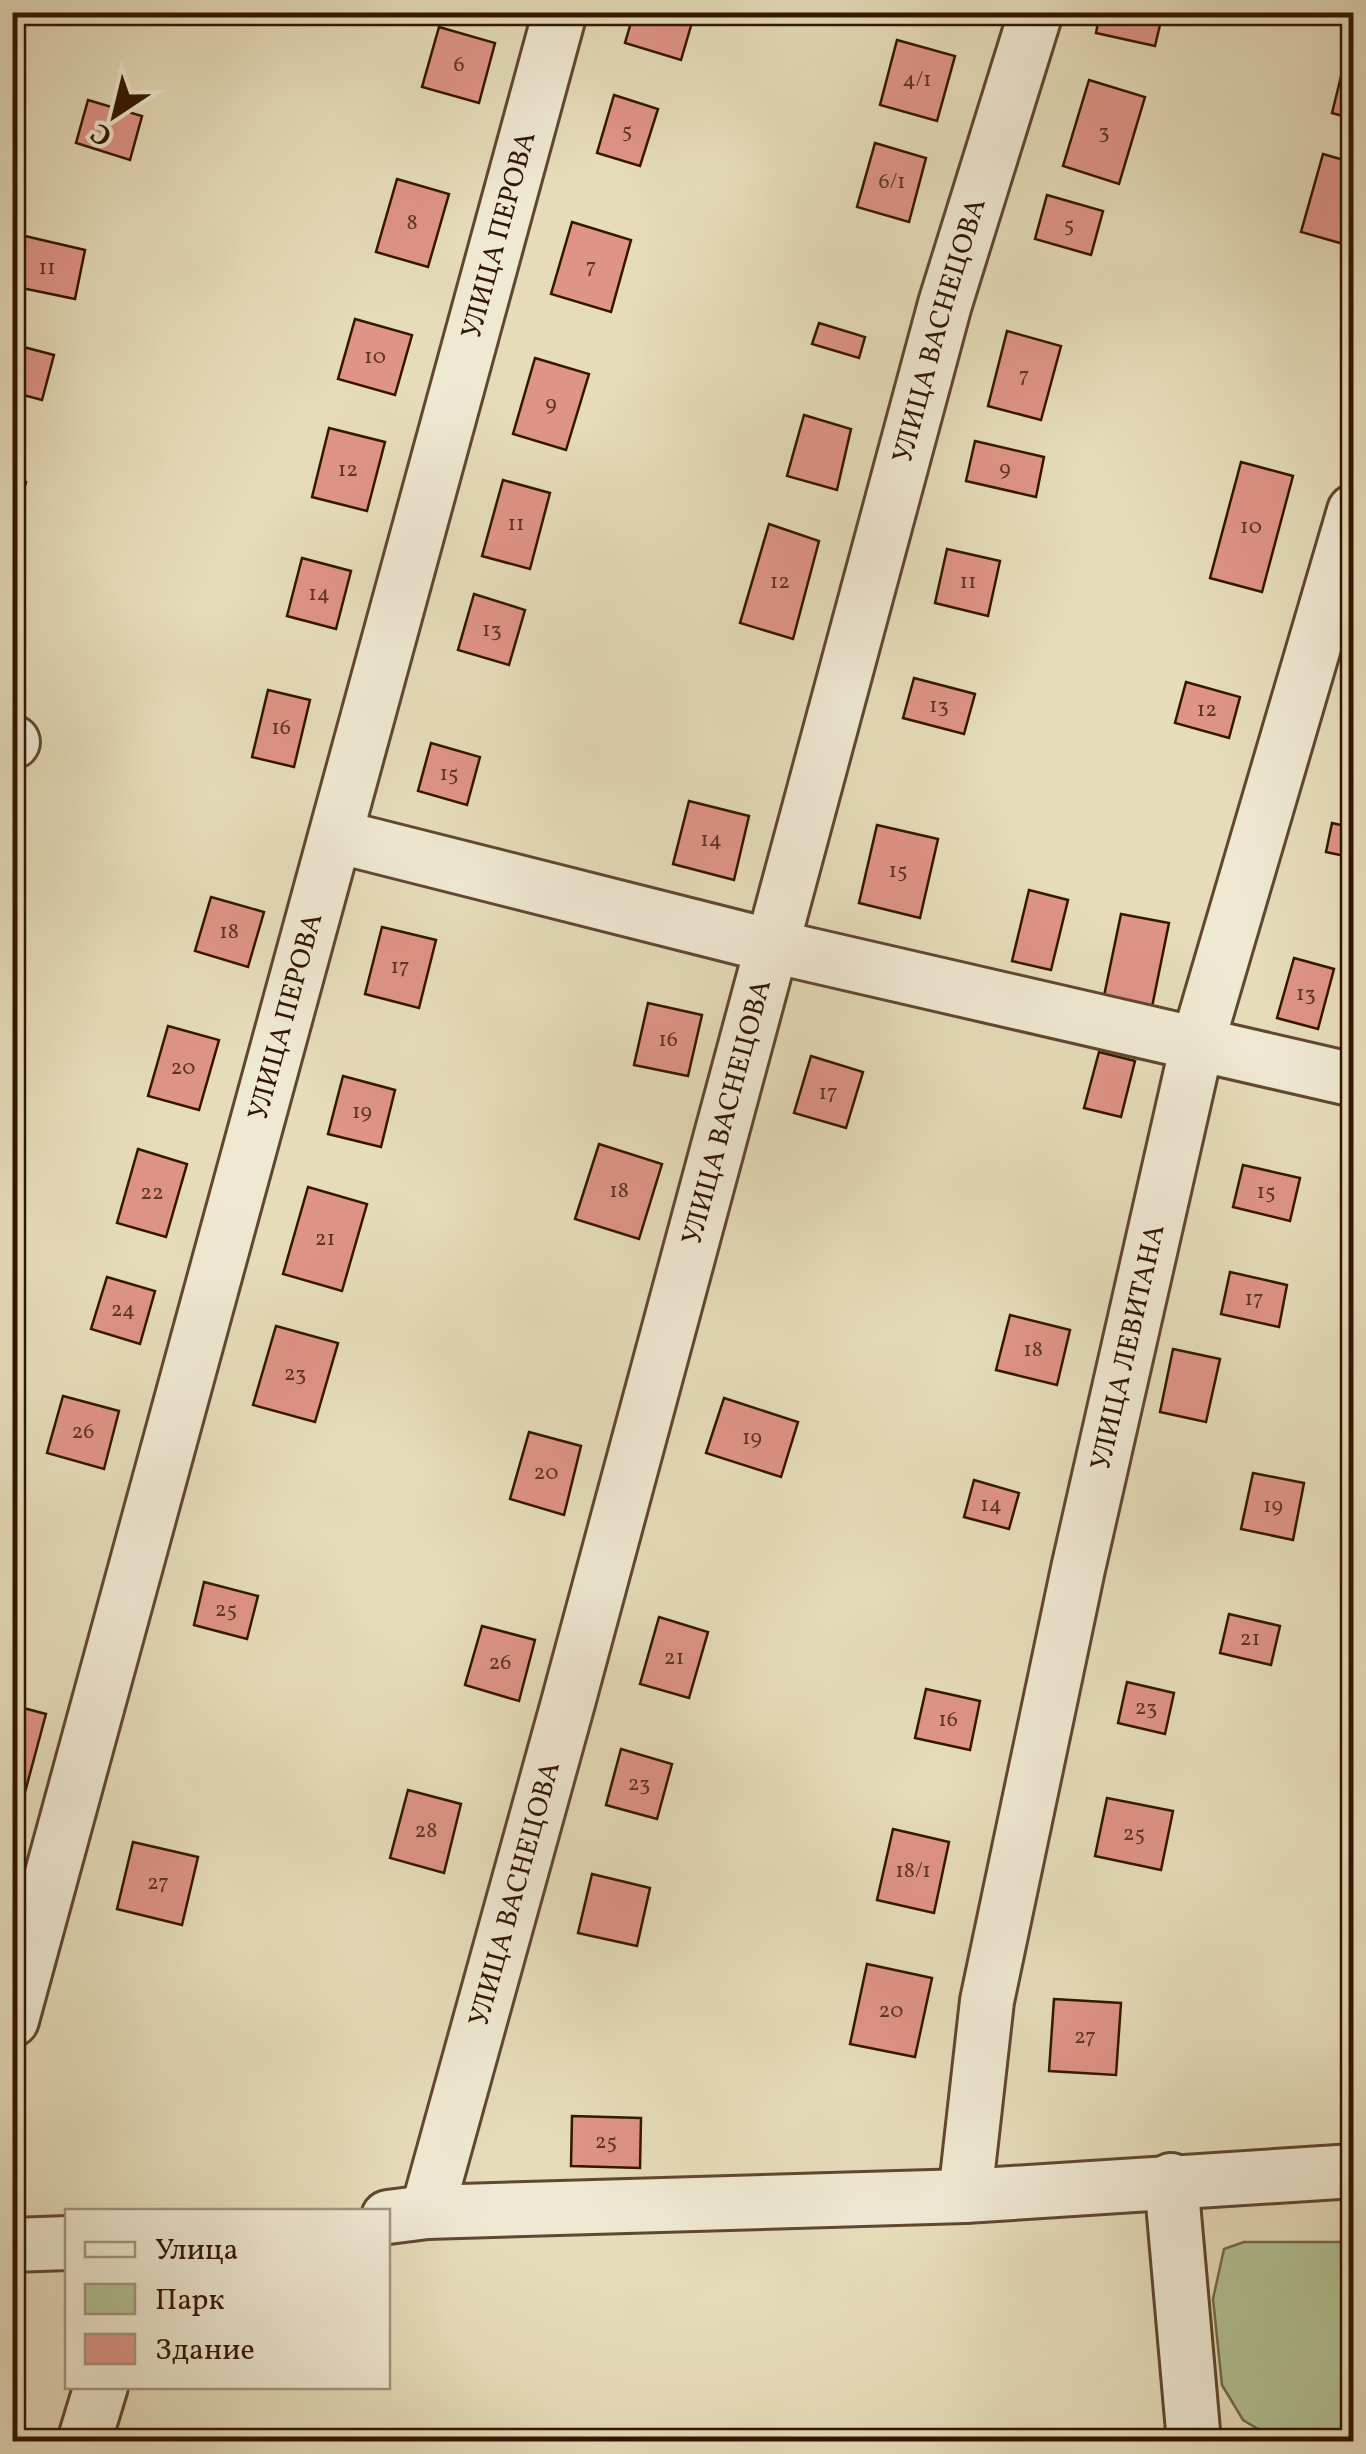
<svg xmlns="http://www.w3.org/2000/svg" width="1366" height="2454" font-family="Vollkorn,serif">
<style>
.green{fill:#b2c192;stroke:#726b4a;stroke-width:2.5}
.building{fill:#df9488;stroke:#331501;stroke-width:2.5}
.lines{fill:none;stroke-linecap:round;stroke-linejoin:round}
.minor-casing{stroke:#60472f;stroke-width:58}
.minor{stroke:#efe8d2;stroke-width:52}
.labels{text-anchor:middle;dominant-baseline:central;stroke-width:10;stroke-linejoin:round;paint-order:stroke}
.number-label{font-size:22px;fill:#5e3523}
.street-label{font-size:28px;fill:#331501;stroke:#efe8d2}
</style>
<rect width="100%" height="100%" fill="#e6dcba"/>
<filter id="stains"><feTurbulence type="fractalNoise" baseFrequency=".002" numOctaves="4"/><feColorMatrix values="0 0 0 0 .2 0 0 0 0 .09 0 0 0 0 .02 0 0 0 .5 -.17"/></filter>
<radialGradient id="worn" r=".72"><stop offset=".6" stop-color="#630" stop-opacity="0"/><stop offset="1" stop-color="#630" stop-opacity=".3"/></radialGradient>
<path class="green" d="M1244,2242H1353V2441H1278L1243,2420L1222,2385L1213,2299L1224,2249Z"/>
<g class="building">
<path d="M634,12H695L681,60L625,43Z"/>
<path d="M1100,12H1163L1155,46L1096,33Z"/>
<path d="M439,27L495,43L479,103L422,87Z"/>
<path d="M897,40L955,56L937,121L880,105Z"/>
<path d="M1349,44L1354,45V119L1332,113Z"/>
<path d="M1089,80L1145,97L1119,184L1063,166Z"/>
<path d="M614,95L658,109L640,166L597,153Z"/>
<path d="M88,100L142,116L130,160L76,143Z"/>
<path d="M875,143L926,158L909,222L857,207Z"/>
<path d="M1323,154L1354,163V247L1301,232Z"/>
<path d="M397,179L449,194L428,267L376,252Z"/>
<path d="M1047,195L1103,211L1091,255L1035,239Z"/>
<path d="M572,222L631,240L611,312L551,294Z"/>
<path d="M12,233L85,250L75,299L12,286Z"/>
<path d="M355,319L412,335L395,395L338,379Z"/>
<path d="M819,323L865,337L859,358L812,344Z"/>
<path d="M1007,331L1061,346L1041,420L988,406Z"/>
<path d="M12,344L54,355L42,400L12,392Z"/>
<path d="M535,358L589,374L566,450L513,434Z"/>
<path d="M804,415L851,429L837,490L787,476Z"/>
<path d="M329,428L385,442L367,511L312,497Z"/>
<path d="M975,441L1044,457L1036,497L966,481Z"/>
<path d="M1241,462L1293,476L1262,592L1210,578Z"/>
<path d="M12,478L26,482L13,526H12Z"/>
<path d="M503,480L550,493L530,569L482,556Z"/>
<path d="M769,524L819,541L793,639L740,623Z"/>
<path d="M947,549L1000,561L988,616L935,603Z"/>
<path d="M302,558L351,571L336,629L287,616Z"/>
<path d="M474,594L525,610L509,665L458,650Z"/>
<path d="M914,678L975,694L964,734L903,718Z"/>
<path d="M1186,682L1240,697L1229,738L1175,723Z"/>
<path d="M268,690L310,700L294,767L252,757Z"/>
<path d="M431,743L480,757L467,805L418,791Z"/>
<path d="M689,801L749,816L734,880L673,864Z"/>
<path d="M1332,823L1354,828V858L1326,852Z"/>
<path d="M877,825L938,839L920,918L859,903Z"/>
<path d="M1029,890L1068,900L1051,970L1012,961Z"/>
<path d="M211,897L264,912L248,967L195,951Z"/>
<path d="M1121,914L1169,923L1152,1007L1104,996Z"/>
<path d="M382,927L436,940L419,1008L365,994Z"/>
<path d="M1294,958L1334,969L1318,1029L1277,1018Z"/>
<path d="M648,1003L702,1015L688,1076L634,1065Z"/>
<path d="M168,1026L219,1040L199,1110L148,1096Z"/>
<path d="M1099,1052L1135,1061L1121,1117L1084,1108Z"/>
<path d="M811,1056L863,1072L846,1128L794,1113Z"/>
<path d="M343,1076L395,1090L381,1147L328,1134Z"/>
<path d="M599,1144L662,1164L639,1239L575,1219Z"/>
<path d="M138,1149L187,1164L166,1237L117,1223Z"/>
<path d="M1243,1165L1300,1178L1290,1221L1233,1207Z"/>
<path d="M308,1187L367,1204L342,1291L283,1274Z"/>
<path d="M1230,1272L1287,1285L1279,1327L1221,1314Z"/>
<path d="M107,1277L155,1291L140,1344L91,1329Z"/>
<path d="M1010,1315L1070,1330L1057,1385L996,1370Z"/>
<path d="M276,1326L338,1343L315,1422L253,1405Z"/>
<path d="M1173,1349L1220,1359L1206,1422L1160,1412Z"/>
<path d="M63,1396L119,1411L104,1469L47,1453Z"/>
<path d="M724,1398L798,1422L781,1477L706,1453Z"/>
<path d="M529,1432L581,1446L564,1515L510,1499Z"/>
<path d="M1253,1473L1304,1483L1293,1540L1241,1529Z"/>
<path d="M974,1480L1019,1493L1009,1529L964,1517Z"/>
<path d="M204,1582L258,1596L247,1639L194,1625Z"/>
<path d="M1229,1614L1280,1626L1271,1665L1220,1653Z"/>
<path d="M659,1617L708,1632L689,1698L640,1684Z"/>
<path d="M482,1626L535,1640L519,1701L465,1685Z"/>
<path d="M1127,1682L1174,1693L1165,1734L1118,1723Z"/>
<path d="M926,1689L980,1701L970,1750L915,1738Z"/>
<path d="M12,1705L46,1714L21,1807L12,1805Z"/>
<path d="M621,1749L672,1764L657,1819L606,1805Z"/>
<path d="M408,1790L461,1804L444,1873L390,1858Z"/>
<path d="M1107,1798L1173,1811L1161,1870L1095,1856Z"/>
<path d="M893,1829L949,1842L934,1913L877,1900Z"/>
<path d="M133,1842L198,1857L182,1925L117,1909Z"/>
<path d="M592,1874L650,1888L637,1946L578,1933Z"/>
<path d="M867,1964L932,1978L915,2057L850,2044Z"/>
<path d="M1054,1999L1121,2003L1116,2075L1049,2071Z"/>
<path d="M572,2116L641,2118L640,2168L571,2166Z"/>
</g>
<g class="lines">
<defs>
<g id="minor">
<path d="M12,742H13"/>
<path d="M336,836L772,946L1354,1080"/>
<path id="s1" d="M12,2020L560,12"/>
<path d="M1171,2180L1194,2442"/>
<path id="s2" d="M965,2196L987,2001L1078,1569L1197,1045L1354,511"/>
<path id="s3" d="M427,2212L568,1703L945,304L1036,12"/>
<path d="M388,2217L427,2212L965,2196L1354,2171"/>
<path d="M12,2245L68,2243"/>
<path d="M84,2442L101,2386"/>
</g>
</defs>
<use href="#minor" class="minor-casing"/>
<use href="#minor" class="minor"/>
</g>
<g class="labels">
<g class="number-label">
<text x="459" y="65">6</text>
<text x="917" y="80">4/1</text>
<text x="627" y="131">5</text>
<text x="1104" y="132">3</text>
<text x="892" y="182">6/1</text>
<text x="412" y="223">8</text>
<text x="1069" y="225">5</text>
<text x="591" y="267">7</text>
<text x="47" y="268">11</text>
<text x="375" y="357">10</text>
<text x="1024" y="376">7</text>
<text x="551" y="404">9</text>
<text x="1005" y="469">9</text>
<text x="348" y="470">12</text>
<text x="516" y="524">11</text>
<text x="1251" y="527">10</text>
<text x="780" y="582">12</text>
<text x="968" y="582">11</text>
<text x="319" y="594">14</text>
<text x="492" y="630">13</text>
<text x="939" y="706">13</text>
<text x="1207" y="710">12</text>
<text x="281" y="728">16</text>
<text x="449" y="774">15</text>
<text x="711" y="840">14</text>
<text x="898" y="871">15</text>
<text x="229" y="932">18</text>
<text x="400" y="967">17</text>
<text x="1306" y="994">13</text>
<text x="668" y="1040">16</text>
<text x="183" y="1068">20</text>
<text x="828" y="1093">17</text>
<text x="362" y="1112">19</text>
<text x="619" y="1191">18</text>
<text x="1266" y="1192">15</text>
<text x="152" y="1193">22</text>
<text x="325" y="1239">21</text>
<text x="1254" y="1299">17</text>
<text x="123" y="1310">24</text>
<text x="1033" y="1350">18</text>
<text x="295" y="1374">23</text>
<text x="83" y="1432">26</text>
<text x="752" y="1438">19</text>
<text x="546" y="1473">20</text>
<text x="991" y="1505">14</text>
<text x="1273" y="1506">19</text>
<text x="226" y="1610">25</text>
<text x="1250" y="1639">21</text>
<text x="674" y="1658">21</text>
<text x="500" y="1663">26</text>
<text x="1146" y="1708">23</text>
<text x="948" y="1720">16</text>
<text x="639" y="1784">23</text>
<text x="426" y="1831">28</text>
<text x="1134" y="1834">25</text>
<text x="913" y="1871">18/1</text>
<text x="158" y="1883">27</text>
<text x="891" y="2011">20</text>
<text x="1085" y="2037">27</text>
<text x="606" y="2142">25</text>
</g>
<g class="street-label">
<text stroke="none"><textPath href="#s1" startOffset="1850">УЛИЦА ПЕРОВА</textPath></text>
<text stroke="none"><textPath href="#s3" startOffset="1950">УЛИЦА ВАСНЕЦОВА</textPath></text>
<text stroke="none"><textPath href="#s1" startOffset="1040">УЛИЦА ПЕРОВА</textPath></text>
<text stroke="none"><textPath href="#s3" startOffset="1140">УЛИЦА ВАСНЕЦОВА</textPath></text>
<text stroke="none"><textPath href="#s2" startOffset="865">УЛИЦА ЛЕВИТАНА</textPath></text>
<text stroke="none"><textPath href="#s3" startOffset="330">УЛИЦА ВАСНЕЦОВА</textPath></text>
</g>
</g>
<rect width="1366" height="2454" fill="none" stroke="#e6dcba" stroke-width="50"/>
<rect x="15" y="15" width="1336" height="2424" fill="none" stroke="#331501" stroke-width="5"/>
<rect x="25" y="25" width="1316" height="2404" fill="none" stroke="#331501" stroke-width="2.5"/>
<rect x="65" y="2209" width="325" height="180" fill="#efe8d2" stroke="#a4947e" stroke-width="2.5"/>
<rect x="85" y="2242" width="50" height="15" fill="#efe8d2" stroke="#a4947e" stroke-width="2.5"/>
<text x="155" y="2259" font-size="30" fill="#331501">Улица</text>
<rect x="85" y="2284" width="50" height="30" fill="#b2c192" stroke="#a4947e" stroke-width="2.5"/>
<text x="155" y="2309" font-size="30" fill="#331501">Парк</text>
<rect x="85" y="2334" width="50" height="30" fill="#df9488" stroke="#a4947e" stroke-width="2.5"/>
<text x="155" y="2359" font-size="30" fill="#331501">Здание</text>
<g transform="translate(115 115) rotate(215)" stroke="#efe8d2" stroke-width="8" paint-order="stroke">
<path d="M0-8L18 38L0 25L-18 38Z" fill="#331501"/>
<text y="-15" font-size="28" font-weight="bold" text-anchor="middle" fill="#331501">С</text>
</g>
<rect width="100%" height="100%" filter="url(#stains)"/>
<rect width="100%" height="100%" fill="url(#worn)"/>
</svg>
